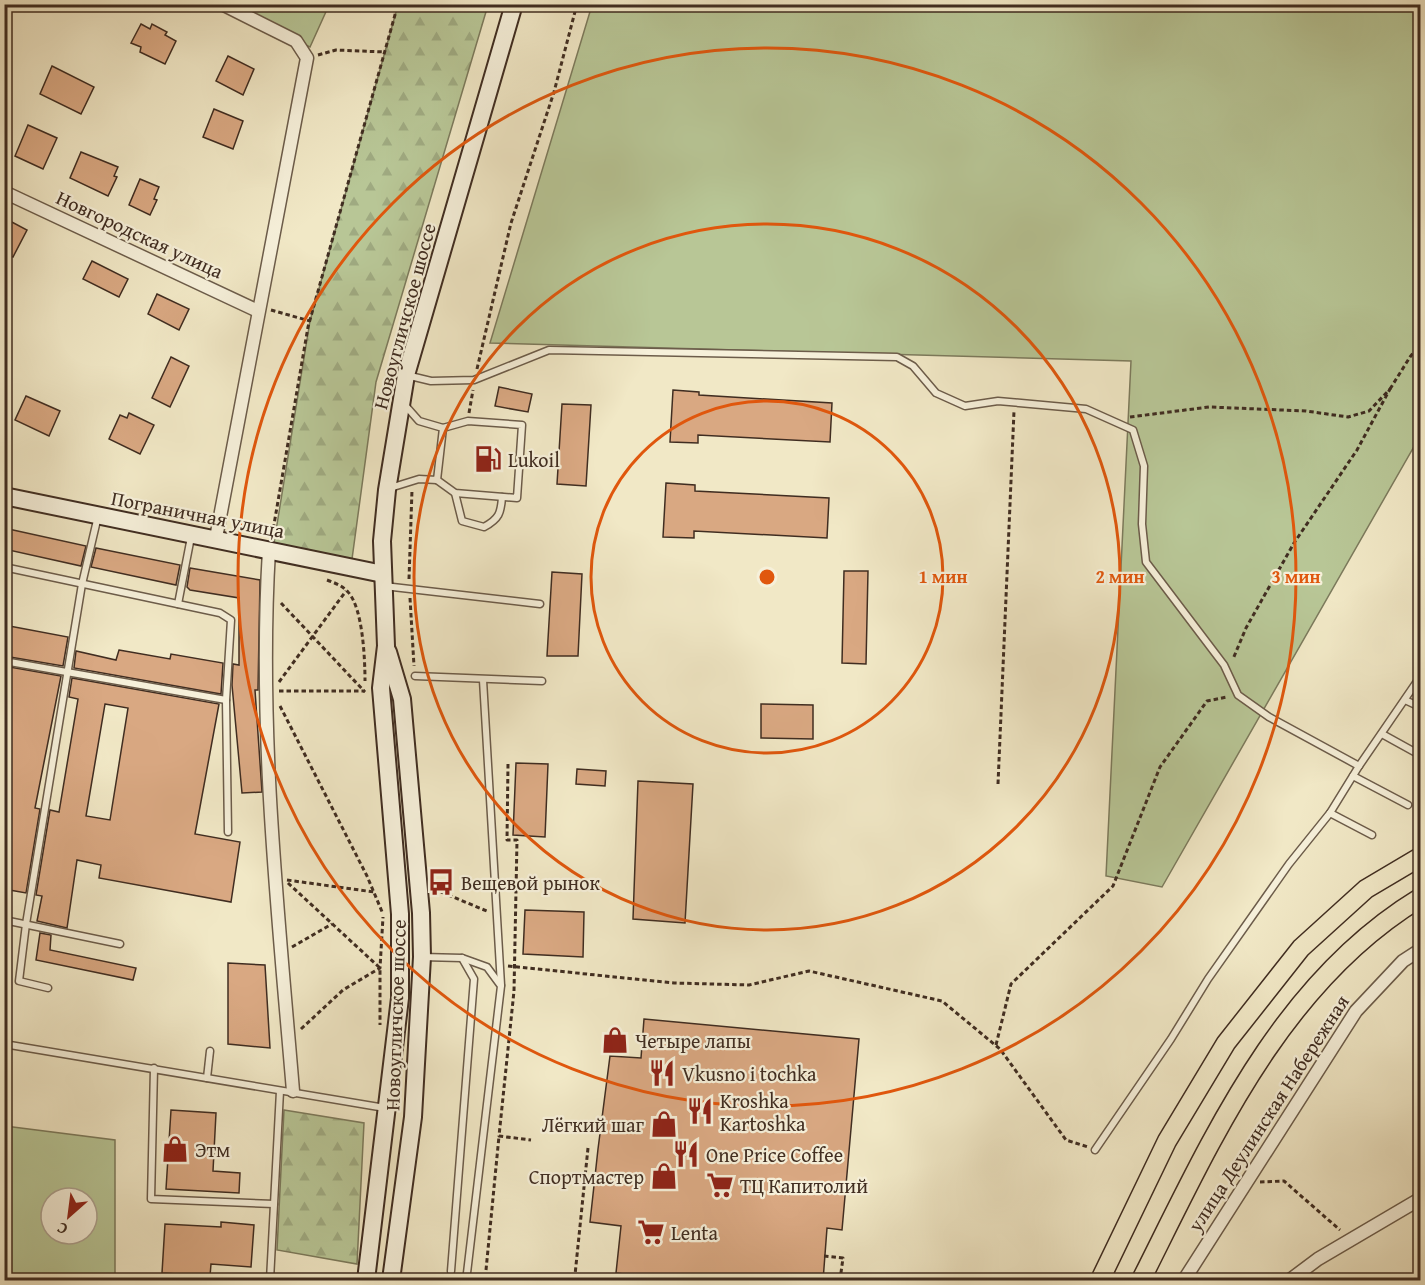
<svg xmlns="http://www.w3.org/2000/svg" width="1425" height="1285" font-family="'Gentium Book Plus',serif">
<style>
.grass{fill:#b8c696;stroke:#7c7a5c;stroke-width:1.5;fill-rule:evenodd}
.forest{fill:url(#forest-firs);stroke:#7c7a5c;stroke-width:1.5}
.building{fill:#d9a882;stroke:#402d21;stroke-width:1.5;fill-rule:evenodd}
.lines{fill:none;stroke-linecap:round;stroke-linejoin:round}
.lane-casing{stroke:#6c5c4a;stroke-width:9}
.street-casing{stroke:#6c5c4a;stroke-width:15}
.secondary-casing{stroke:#402d21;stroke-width:20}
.primary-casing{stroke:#402d21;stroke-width:21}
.path{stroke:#402d21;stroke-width:3;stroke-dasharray:4.5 3;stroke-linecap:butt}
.lane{stroke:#f6f0da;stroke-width:6}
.street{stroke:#f6f0da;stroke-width:12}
.secondary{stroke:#f6f0da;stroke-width:16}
.primary{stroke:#f1e8c6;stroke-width:18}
.ring{fill:none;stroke:#e0570d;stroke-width:3}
.labels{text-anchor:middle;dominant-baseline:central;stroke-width:4.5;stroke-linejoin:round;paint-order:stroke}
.street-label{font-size:20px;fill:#402d21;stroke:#f6f0da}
.poi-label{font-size:20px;fill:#402d21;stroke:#f6f0da;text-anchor:start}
.centre{fill:#e0570d;stroke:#f6f0da;stroke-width:3}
.ring-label{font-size:18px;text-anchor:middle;font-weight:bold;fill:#e0570d;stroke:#f6f0da;stroke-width:4.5;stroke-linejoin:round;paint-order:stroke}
</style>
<defs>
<pattern id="forest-firs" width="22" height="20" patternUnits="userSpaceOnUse" patternTransform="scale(1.5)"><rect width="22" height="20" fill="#b8c696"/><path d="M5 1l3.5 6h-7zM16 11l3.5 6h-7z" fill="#9faa81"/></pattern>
</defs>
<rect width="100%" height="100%" fill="#f1e8c6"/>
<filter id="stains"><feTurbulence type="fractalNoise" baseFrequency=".00333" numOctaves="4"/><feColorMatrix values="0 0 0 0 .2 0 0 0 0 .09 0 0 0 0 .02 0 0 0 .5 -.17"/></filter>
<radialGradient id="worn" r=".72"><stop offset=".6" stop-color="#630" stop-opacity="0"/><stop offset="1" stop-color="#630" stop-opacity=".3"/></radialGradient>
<g class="grass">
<path d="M222,5H329L310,47Z"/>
<path d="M592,5H1420V436L1162,887L1106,876L1131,361L490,343Z"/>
<path d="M5,1126L115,1140V1280H5ZM51,1198H87V1234H51Z"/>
</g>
<g class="forest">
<path d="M398,5H488L376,382L352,559L274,543L310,321Z"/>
<path d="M284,1110L364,1123L357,1264L277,1250Z"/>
</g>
<g class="building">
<path d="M141,24L150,29L152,24L167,32L165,35L176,41L165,64L140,52L141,47L131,43Z"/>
<path d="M228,56L254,69L243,95L216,81Z"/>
<path d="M52,66L94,87L81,114L40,94Z"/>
<path d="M214,109L243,121L233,149L203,137Z"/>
<path d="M28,125L57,138L43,169L15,156Z"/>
<path d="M81,152L118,167L114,176L117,177L108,196L70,178Z"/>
<path d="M140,179L159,187L154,199L157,200L150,215L129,205Z"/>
<path d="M8,220L27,230L13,257L4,253V226Z"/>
<path d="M92,261L128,279L119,297L83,279Z"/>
<path d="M157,294L189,309L179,330L148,314Z"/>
<path d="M171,357L189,366L170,407L152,398Z"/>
<path d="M499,387L532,394L528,412L495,406Z"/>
<path d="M673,390L699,392V395L832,403L830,442L698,435V443L670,442Z"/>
<path d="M26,396L60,411L49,436L15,420Z"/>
<path d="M562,404L591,405L586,486L557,484Z"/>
<path d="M129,413L154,425L140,454L109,439L120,415L127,418Z"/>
<path d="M666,483L695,485V491L829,498L827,538L694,531V538L663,537Z"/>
<path d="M4,528L86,546L81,566L4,549Z"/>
<path d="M96,548L180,565L176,585L91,567Z"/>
<path d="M190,568L260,580L258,690H255L262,792L242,793L232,685L233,664L239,665V598L190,590L187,587Z"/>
<path d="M844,571H868L866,664L842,663Z"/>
<path d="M552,572L582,574L578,656H547Z"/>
<path d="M4,625L68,637L63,666L4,656Z"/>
<path d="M119,650L170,659L171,654L223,663L221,694L74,668L76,651L116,660Z"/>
<path d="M4,666L61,676L35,808L40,809L26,893L4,889Z"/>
<path d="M72,678L219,704L195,834L240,842L231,902L99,878L101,865L77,860L67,928L37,921L42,896L36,895L50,810L59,812L78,699L69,697ZM105,704L128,708L110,820L86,816Z"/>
<path d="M761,704L813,705V739L761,738Z"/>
<path d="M516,763L548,764L545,837L513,835Z"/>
<path d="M577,769L606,771L605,786L576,784Z"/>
<path d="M638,781L693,784L685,923L633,919Z"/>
<path d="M525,910L584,912L583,957L523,954Z"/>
<path d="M40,933L51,935L50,950L136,968L133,980L36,960Z"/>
<path d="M228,963L265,965L270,1048L228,1044Z"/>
<path d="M644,1019L859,1039L842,1230L827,1228L823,1281H680L616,1273L621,1226L590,1222L598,1149L610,1056L641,1058Z"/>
<path d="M171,1110L216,1113L213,1171L240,1173L239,1193L166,1189Z"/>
<path d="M221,1222L254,1225L251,1267L211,1264L210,1276L162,1273L165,1224L221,1227Z"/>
</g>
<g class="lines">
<defs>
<g id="lane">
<path d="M406,375L431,381L474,380L549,350L897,357L913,366L936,393L965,406L998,401L1086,409L1133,430L1144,466L1142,524L1146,562L1224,665L1238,695L1269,717L1359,766L1330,813L1289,864L1208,979L1171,1039L1095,1150"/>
<path d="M437,480L455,493L517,498L522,425L468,421L443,428"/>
<path d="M390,488L419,479L437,480L443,428L419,421L404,404"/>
<path d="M455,493L462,521L484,527C499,519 501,513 502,497"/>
<path d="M4,567L220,613L231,620L226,700L228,832"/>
<path d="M384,586L540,604"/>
<path d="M178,604L191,537"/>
<path d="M4,661L226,700"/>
<path d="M415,676L542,681"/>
<path d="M483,680L501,985"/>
<path d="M1405,700L1420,707"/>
<path d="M1382,734L1420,755"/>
<path d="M1359,766L1420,677"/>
<path d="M1353,776L1408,805"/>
<path d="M1330,813L1372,835"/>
<path d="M4,920L120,944"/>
<path d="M422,957L462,958L487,967L501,986L467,1273"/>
<path d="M48,988L19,981L26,924L82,584L98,516"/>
<path d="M4,1044L385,1108"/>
<path d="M154,1068L151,1199L274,1204"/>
<path d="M207,1078L210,1051"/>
<path d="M451,1271L474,979L462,958"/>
<path d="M270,1280L280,1091"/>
</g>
<g id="street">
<path d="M4,192L258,311"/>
<path d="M216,538L307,58L296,41L222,4"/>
<path d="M269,550C258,731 278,911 293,1091"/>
<path d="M1184,1280L1356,1011L1403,961L1420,950"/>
<path d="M1290,1280L1318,1259L1420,1199"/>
</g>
<g id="secondary">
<path d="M4,496L383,574"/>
<path d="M388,652L402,699L421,913L422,957L413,1117L391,1280"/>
<path d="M366,1280L400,998V914L381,688L386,646L382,541L387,490L406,375L514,4"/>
</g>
<g id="primary">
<path d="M1100,1280L1167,1141L1226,1043L1301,948L1366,889L1420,857"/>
<path d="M1141,1280C1212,1139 1280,983 1420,898"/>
</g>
</defs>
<use href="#lane" class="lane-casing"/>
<use href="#street" class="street-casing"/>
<use href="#secondary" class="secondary-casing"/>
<use href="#primary" class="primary-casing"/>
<g class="path">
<path d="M318,55L336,50L385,52"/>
<path d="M271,310L310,321"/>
<path d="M477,369L511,223L554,92L577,4"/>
<path d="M1390,389L1410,357L1420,344"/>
<path d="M469,413L473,390"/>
<path d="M1130,417L1209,407L1306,411L1348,417L1369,411L1390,389L1357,450L1294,543L1246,628L1233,659"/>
<path d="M272,536L308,327L398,4"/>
<path d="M409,579L412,490"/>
<path d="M327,580C335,583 343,586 348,592C363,608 365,660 365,681"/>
<path d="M410,598L414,666"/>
<path d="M281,603L365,692"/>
<path d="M279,682L346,591"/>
<path d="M279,691H365"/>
<path d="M280,706L367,876L383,914"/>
<path d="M508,764L507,840H517L514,991L499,1136L531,1140"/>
<path d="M998,784L1014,411"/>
<path d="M287,880L374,892"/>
<path d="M288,883L380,968V1025"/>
<path d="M434,889L489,912"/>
<path d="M292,947L332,924"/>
<path d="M508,966L674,983L749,985L809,971L942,1001L1000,1049L1066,1140L1088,1147"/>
<path d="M301,1029L343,990L380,968L383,917"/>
<path d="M996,1045L1011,984L1113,886L1160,767L1207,701L1227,697"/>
<path d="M588,1148L575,1275L618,1280"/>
<path d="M1260,1182L1284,1181L1340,1230"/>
<path d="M824,1256L843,1258L840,1280"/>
<path d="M486,1270L499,1136"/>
</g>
<use href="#lane" class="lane"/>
<use href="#street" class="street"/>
<use href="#secondary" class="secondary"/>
<use href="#primary" class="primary"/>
</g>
<g class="ring">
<circle cx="767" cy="577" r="176"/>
<circle cx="767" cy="577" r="353"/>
<circle cx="767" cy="577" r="529"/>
</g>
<defs>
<symbol id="fuel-bare" viewBox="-9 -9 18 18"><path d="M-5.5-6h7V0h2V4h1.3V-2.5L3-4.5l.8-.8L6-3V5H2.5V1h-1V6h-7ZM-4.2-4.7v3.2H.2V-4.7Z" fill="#8f2418" stroke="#f6f0da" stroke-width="2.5" paint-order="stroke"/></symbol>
<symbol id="bus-bare" viewBox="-9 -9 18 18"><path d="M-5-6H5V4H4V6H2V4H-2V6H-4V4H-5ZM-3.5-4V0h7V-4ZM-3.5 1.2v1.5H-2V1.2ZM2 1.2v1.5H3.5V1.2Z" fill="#8f2418" stroke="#f6f0da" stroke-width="2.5" paint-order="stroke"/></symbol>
<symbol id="shop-bare" viewBox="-9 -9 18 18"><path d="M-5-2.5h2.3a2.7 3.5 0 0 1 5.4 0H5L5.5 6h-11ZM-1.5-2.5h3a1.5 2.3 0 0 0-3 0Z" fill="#8f2418" stroke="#f6f0da" stroke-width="2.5" paint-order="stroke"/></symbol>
<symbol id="restaurant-bare" viewBox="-9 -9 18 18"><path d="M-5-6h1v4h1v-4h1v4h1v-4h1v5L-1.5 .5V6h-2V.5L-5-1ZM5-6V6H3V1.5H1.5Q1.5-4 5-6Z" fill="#8f2418" stroke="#f6f0da" stroke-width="2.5" paint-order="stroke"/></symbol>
<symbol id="supermarket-bare" viewBox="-9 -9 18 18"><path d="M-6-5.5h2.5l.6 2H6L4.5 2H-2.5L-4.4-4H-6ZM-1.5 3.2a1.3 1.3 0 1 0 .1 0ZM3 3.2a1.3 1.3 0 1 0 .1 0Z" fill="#8f2418" stroke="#f6f0da" stroke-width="2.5" paint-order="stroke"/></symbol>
</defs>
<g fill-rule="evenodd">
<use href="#fuel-bare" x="469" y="440" width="38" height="38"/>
<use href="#bus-bare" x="422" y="863" width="38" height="38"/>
<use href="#shop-bare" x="596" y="1021" width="38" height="38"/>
<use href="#restaurant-bare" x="643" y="1054" width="38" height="38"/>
<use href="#restaurant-bare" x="681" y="1092" width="38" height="38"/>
<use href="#shop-bare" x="645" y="1105" width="38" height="38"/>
<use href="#shop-bare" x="156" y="1130" width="38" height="38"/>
<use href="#restaurant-bare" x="667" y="1135" width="38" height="38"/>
<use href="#shop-bare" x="645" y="1157" width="38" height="38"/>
<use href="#supermarket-bare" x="701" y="1166" width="38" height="38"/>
<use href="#supermarket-bare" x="632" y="1213" width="38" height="38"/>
</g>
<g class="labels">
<g class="street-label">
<text transform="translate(140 234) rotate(25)">Новгородская улица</text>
<text transform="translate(404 316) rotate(-75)">Новоугличское шоссе</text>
<text transform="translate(198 514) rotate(11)">Пограничная улица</text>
<text transform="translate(395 1015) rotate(-88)">Новоугличское шоссе</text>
<text transform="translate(1268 1113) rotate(-57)">улица Деулинская Набережная</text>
</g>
<g class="poi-label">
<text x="508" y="459">Lukoil</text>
<text x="461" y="882">Вещевой рынок</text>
<text x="635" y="1040">Четыре лапы</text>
<text x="682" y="1073">Vkusno i tochka</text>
<text x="720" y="1100">Kroshka<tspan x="720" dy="23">Kartoshka</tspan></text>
<text x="644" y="1124" text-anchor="end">Лёгкий шаг</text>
<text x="195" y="1149">Этм</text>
<text x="706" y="1154">One Price Coffee</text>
<text x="644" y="1176" text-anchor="end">Спортмастер</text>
<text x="740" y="1185">ТЦ Капитолий</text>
<text x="671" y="1232">Lenta</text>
</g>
</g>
<circle cx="767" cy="577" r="9" class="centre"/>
<g class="ring-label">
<text x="943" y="583">1 мин</text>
<text x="1120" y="583">2 мин</text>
<text x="1296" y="583">3 мин</text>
</g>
<rect width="1425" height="1285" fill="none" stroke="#f1e8c6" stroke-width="24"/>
<rect x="6" y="6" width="1413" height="1273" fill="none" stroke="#402d21" stroke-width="3"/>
<rect x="12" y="12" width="1401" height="1261" fill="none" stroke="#402d21" stroke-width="1.5"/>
<g transform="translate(69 1216) rotate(208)"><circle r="28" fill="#f6f0da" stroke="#ada290" stroke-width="1.5"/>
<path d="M0-4.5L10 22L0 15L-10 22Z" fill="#8f2418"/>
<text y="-9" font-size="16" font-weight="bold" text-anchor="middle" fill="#402d21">С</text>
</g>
<rect width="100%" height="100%" filter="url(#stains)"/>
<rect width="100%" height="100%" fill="url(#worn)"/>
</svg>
